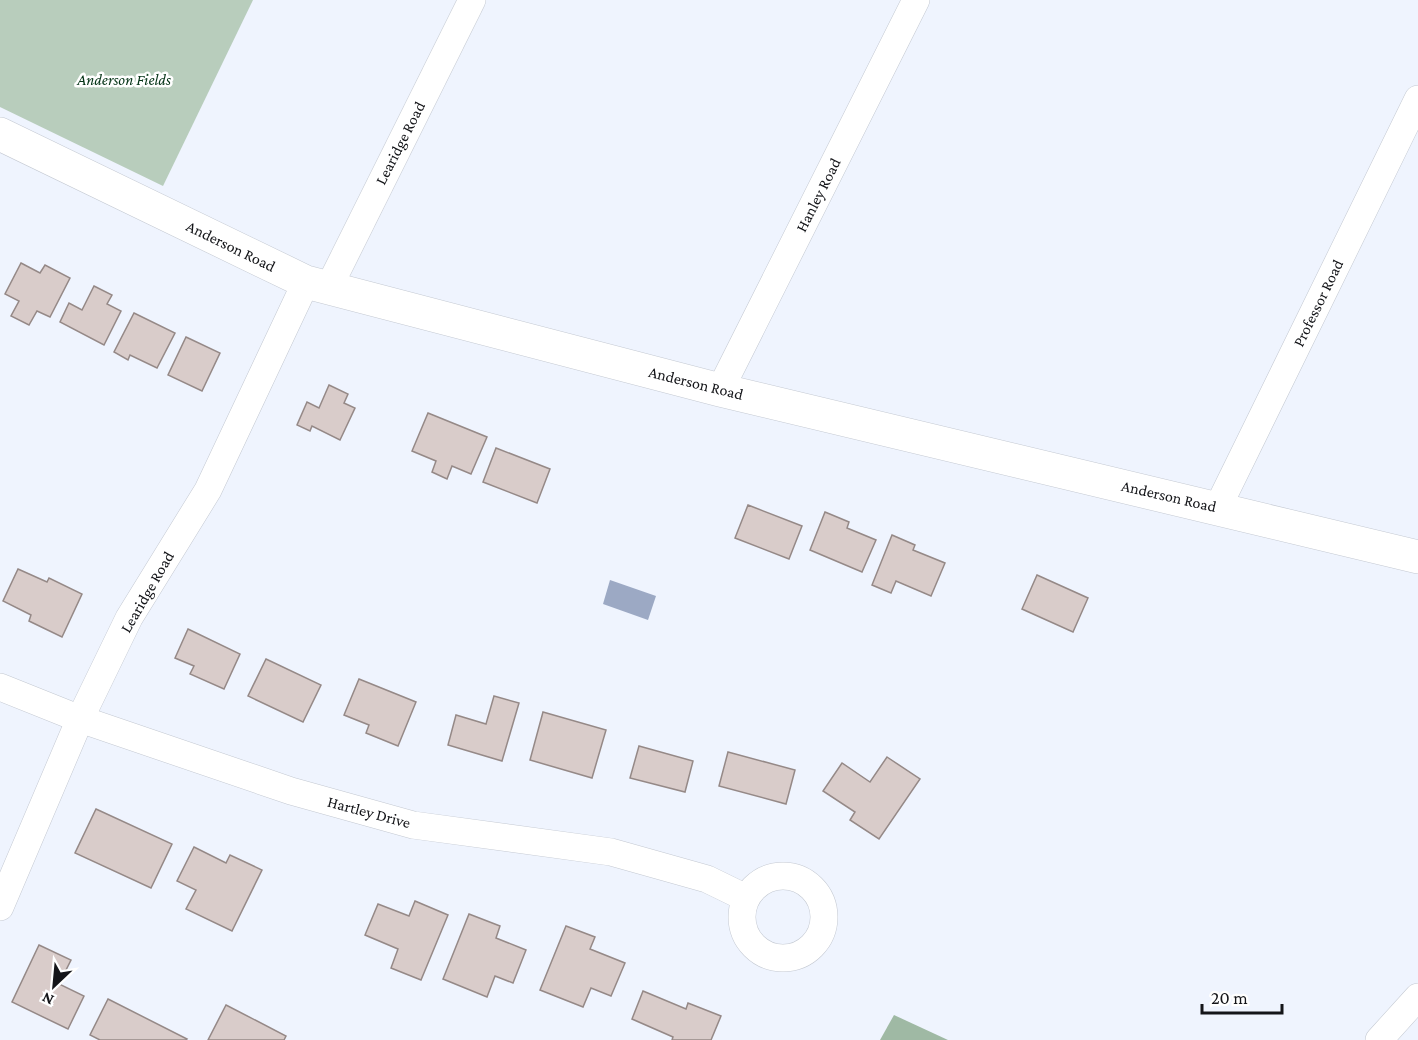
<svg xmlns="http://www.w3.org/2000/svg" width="1418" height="1040" font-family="'Crimson Pro',serif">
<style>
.green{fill:#b8cdbc}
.forest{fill:#9fb9a4}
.water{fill:#9ca9c4}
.building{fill:#d9ccca;stroke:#958987;stroke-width:1.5}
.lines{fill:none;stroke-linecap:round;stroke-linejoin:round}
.street-casing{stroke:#c4c9d2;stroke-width:28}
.secondary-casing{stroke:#c4c9d2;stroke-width:34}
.street{stroke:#fff;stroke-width:27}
.secondary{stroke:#fff;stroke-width:33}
.labels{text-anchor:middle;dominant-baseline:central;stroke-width:5;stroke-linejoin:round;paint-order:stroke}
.park-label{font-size:16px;font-style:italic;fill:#043416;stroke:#fff}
.street-label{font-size:16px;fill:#141519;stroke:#fff}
</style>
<rect width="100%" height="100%" fill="#eff4fe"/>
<path class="green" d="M0,0H253L163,186L0,107Z"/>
<path class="forest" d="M894,1015L948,1040H880Z"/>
<path class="water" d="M610,580L656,596L648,620L603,604Z"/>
<g class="building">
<path d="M21,263L40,273L45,265L70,278L50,317L37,311L29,325L11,316L19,301L5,294Z"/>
<path d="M94,286L112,295L107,304L121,311L104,345L60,322L69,303L82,310Z"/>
<path d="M134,313L175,333L157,368L130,355L128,360L114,352Z"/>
<path d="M186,337L220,353L202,391L168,375Z"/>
<path d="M329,385L348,394L344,403L355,408L340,440L312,426L310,431L297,425L307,402L319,408Z"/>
<path d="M428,413L487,437L471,474L452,466L447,479L432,472L436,461L412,451Z"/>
<path d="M496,448L550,469L537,503L483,482Z"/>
<path d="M748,505L802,526L789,559L735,538Z"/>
<path d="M825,512L849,522L847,528L876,540L862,572L810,550Z"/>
<path d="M892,535L915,545L913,550L945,563L931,596L896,581L891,593L872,585Z"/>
<path d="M18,569L47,582L49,578L82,594L62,637L29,621L31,615L3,601Z"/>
<path d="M1037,575L1088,598L1073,632L1022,609Z"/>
<path d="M188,629L240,654L224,689L190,674L194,666L175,658Z"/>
<path d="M266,659L321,685L303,722L248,696Z"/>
<path d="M359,679L416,702L398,746L366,733L369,725L344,715Z"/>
<path d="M494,696L519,703L502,761L448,745L456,715L486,724Z"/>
<path d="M543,712L606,730L592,778L530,760Z"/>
<path d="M639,746L693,761L685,792L630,778Z"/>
<path d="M728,752L795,770L786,804L719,786Z"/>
<path d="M887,757L920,779L879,839L850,820L855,812L823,791L842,763L870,782Z"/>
<path d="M96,809L172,844L151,888L75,853Z"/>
<path d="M194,847L226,863L230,855L262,870L232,931L186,909L196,890L177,881Z"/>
<path d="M415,901L448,915L421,980L391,968L398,949L365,935L378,904L409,916Z"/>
<path d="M469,914L500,926L496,938L526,950L513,983L495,976L487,997L443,979Z"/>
<path d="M566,926L595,937L590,949L625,963L611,996L591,988L583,1007L540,990Z"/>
<path d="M39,945L71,960L59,984L84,996L68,1029L12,1002Z"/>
<path d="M643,991L686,1009L688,1003L721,1016L711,1040H672L673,1037L632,1019Z"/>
<path d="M108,999L187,1039L186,1040H100L90,1035Z"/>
<path d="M226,1005L286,1036L284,1040H208Z"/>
</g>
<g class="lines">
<defs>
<g id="street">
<path d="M329,287L472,0"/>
<path d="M720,390L916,0"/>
<path d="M1218,507L1418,99"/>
<path d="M0,687L80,719L291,791L413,825L611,852L707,879L746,898"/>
<circle cx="783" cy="917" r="41"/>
<path d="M0,907L80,719L129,618L208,490L306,282"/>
<path d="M1379,1040L1418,997"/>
</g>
<path id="secondary" d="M0,134L306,282L720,390L1418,557"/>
</defs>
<use href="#street" class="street-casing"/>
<use href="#secondary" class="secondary-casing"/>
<use href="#street" class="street"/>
<use href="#secondary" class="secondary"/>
</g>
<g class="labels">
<g class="park-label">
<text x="124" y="79">Anderson Fields</text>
</g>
<g class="street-label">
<text transform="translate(400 143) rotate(-63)">Learidge Road</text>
<text transform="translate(818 195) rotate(-63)">Hanley Road</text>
<text transform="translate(231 246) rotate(26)">Anderson Road</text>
<text transform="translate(1318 303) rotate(-64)">Professor Road</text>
<text transform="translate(696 383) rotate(14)">Anderson Road</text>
<text transform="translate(1169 496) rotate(13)">Anderson Road</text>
<text transform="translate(147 592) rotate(-60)">Learidge Road</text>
<text transform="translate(369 812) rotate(15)">Hartley Drive</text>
</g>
</g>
<g transform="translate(54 986) rotate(206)" stroke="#ffffff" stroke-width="4.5" paint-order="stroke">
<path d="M0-4.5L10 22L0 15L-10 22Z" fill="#141519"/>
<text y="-9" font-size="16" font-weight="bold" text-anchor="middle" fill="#141519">N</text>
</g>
<path d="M1202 1004v9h80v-9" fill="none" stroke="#141519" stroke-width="3"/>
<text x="1211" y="1004" font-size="18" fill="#141519" stroke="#ffffff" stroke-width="4.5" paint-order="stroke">20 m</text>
</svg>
